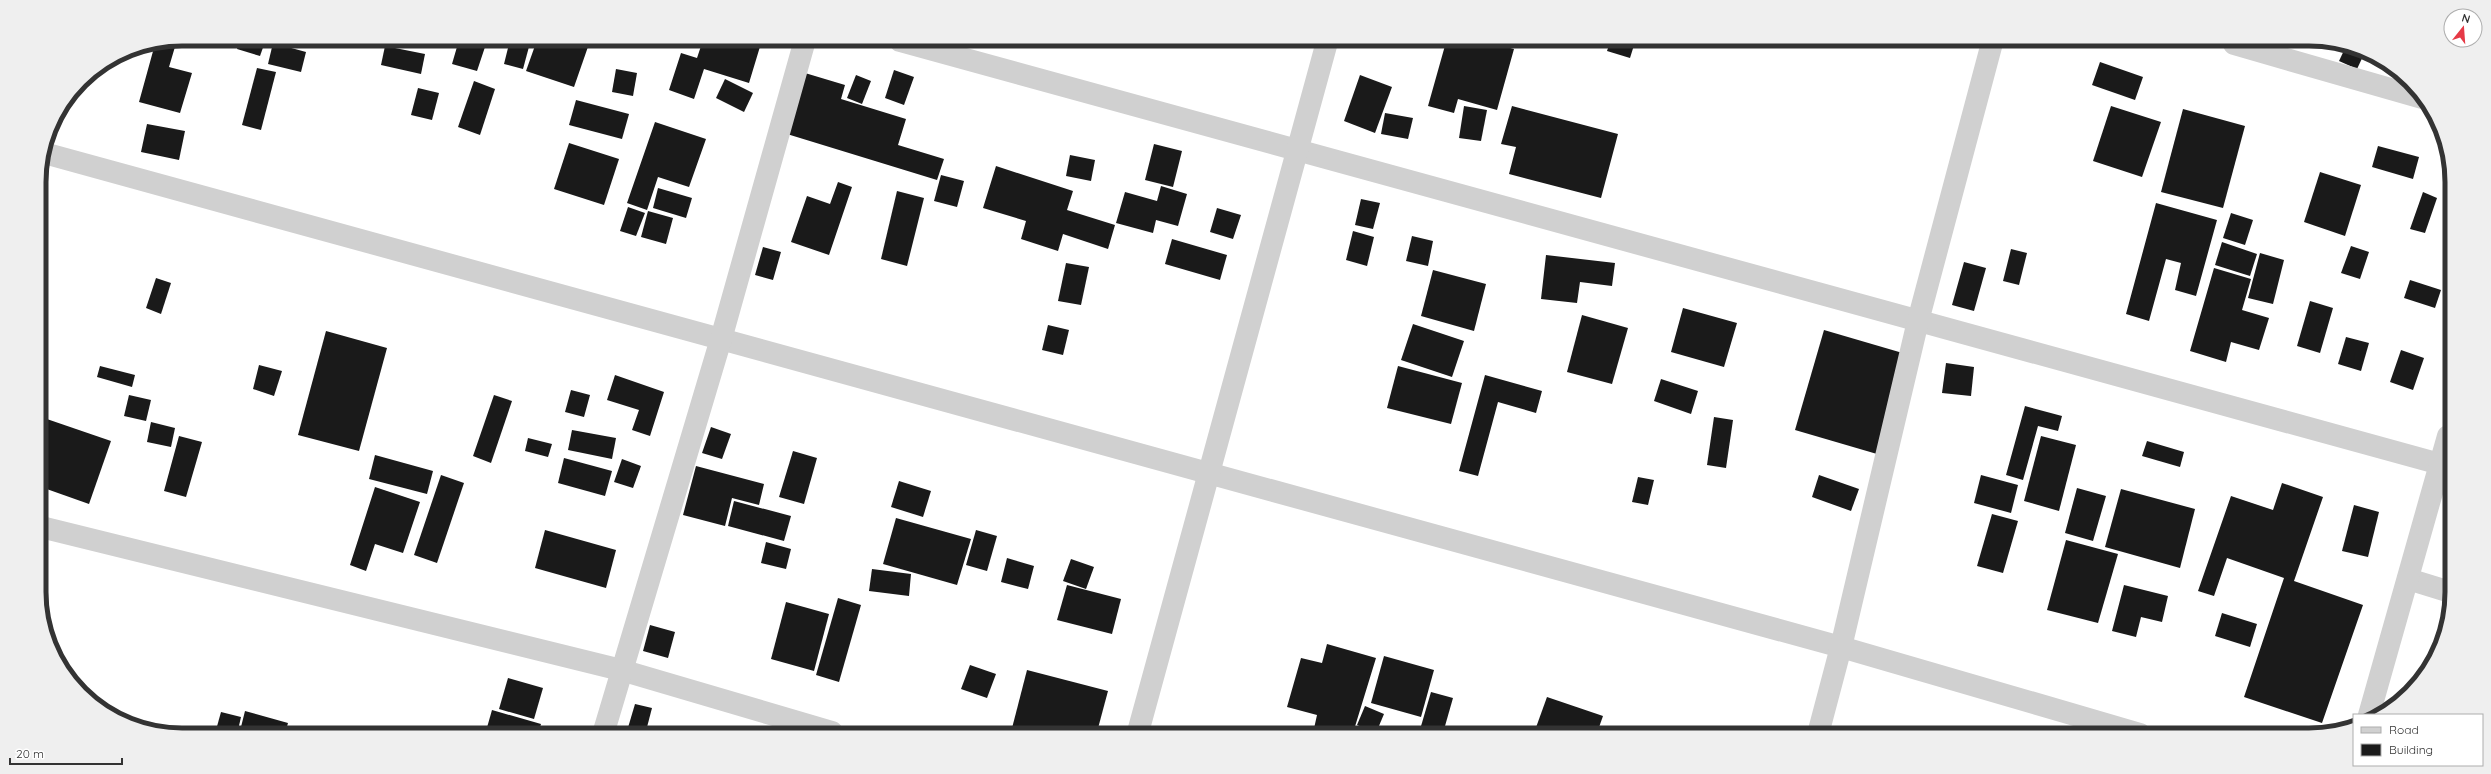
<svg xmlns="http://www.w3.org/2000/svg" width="2491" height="774" font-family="Quicksand,sans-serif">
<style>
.building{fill:#1a1a1a}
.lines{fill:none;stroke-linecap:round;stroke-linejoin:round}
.minor{stroke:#d0d0d0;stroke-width:22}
.rim{fill:none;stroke:#333;stroke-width:5}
</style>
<rect width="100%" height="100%" fill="#fff"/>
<g class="building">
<path d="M240,39H266L260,56L237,49Z"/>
<path d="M177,40L169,67L192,73L180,113L139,102L155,44Z"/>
<path d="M459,40H472L486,44L477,71L452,64Z"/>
<path d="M510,40L530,43L523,69L504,64Z"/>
<path d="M537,40L590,41L574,87L526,71Z"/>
<path d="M703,40H762L749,83L704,69L694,99L669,90L681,53L697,58Z"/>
<path d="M1267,41H1288L1286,47Z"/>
<path d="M1446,42H1488L1514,49L1497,110L1458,99L1454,113L1428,106Z"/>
<path d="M1580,42H1593L1591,48L1570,43Z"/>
<path d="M1610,42H1635L1630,58L1607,51Z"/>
<path d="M273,43L306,52L301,72L268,64Z"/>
<path d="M2347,44L2365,52L2357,69L2339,61Z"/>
<path d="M385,46L425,54L421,74L381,65Z"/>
<path d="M2100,62L2143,77L2135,100L2092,85Z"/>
<path d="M257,68L276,72L261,130L242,125Z"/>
<path d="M616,69L637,73L633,96L612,92Z"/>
<path d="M894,70L914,77L904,105L885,98Z"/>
<path d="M805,73L845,85L841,99L906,119L898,145L944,159L937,180L787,134Z"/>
<path d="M856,75L871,81L862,104L847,98Z"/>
<path d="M1360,75L1392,87L1375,133L1344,121Z"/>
<path d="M725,79L753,93L744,112L716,98Z"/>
<path d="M474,81L495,89L480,135L458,127Z"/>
<path d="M418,88L439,93L432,120L411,115Z"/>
<path d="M576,100L629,114L622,139L569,125Z"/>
<path d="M1464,106L1487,110L1481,141L1459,138Z"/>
<path d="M1512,106L1618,134L1601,198L1509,174L1516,147L1501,144Z"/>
<path d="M2111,106L2161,122L2142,177L2093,161Z"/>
<path d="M2183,109L2245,126L2223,208L2161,192Z"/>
<path d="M1385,113L1413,118L1408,139L1381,134Z"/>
<path d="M655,122L706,139L689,187L658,177L647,210L627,203Z"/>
<path d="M147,124L185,131L179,160L141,152Z"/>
<path d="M569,143L619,159L604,205L554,189Z"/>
<path d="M1154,144L1182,151L1173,187L1145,180Z"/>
<path d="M2378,146L2419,157L2413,179L2372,167Z"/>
<path d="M1070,155L1095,160L1091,181L1066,176Z"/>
<path d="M996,166L1073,191L1067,210L1115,225L1108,249L1063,234L1058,251L1021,239L1026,221L983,208Z"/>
<path d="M2320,172L2361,185L2345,236L2304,222Z"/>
<path d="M941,175L964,181L957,207L934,201Z"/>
<path d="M838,182L852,187L829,255L791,242L807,196L830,204Z"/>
<path d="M1161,186L1187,194L1178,226L1156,220L1153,233L1116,223L1125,192L1157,201Z"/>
<path d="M658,188L692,198L686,218L653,208Z"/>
<path d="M897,191L924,198L907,266L881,259Z"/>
<path d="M2423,192L2437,198L2425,233L2410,229Z"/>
<path d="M1361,199L1380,203L1373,229L1355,225Z"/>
<path d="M2156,203L2217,220L2196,296L2175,290L2181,263L2166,259L2149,321L2126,314Z"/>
<path d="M628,207L645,213L636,236L620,231Z"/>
<path d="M1217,208L1241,215L1233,239L1210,232Z"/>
<path d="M648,211L673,218L666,244L641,237Z"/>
<path d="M2231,213L2253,220L2245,245L2223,238Z"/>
<path d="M1353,231L1374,237L1367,266L1346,260Z"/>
<path d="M1412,236L1433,241L1428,266L1406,261Z"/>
<path d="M1172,239L1227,255L1220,280L1165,264Z"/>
<path d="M2222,242L2257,254L2250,276L2215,265Z"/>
<path d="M2351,246L2369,252L2360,279L2341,273Z"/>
<path d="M763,247L781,252L773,280L755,275Z"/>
<path d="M2011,249L2027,253L2019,285L2003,281Z"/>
<path d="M2260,253L2284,260L2273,304L2248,298Z"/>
<path d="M1546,255L1615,263L1612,286L1580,282L1577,303L1541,299Z"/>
<path d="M1964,262L1986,268L1974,311L1952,305Z"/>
<path d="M1066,263L1089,267L1081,305L1058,301Z"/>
<path d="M2214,268L2251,279L2242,310L2269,318L2259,350L2231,342L2226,362L2190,351Z"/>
<path d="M1433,270L1486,284L1474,331L1421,316Z"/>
<path d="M156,278L171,283L161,314L146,308Z"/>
<path d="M2410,280L2441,290L2435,308L2404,298Z"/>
<path d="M2310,301L2333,308L2320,353L2297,346Z"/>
<path d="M1683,308L1737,323L1724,367L1671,352Z"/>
<path d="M1582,315L1628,328L1612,384L1567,372Z"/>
<path d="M1413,324L1464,341L1452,377L1401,360Z"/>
<path d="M1048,325L1069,330L1063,355L1042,350Z"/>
<path d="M1824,330L1906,354L1877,454L1795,430Z"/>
<path d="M326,331L387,348L359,451L298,435Z"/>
<path d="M2346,337L2369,343L2361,371L2338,364Z"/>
<path d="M2401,350L2424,358L2413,390L2390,382Z"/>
<path d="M1946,363L1974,367L1971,396L1942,393Z"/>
<path d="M259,365L282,371L274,396L253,389Z"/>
<path d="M100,366L135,375L132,387L97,377Z"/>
<path d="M1398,366L1462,383L1451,424L1387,408Z"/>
<path d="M615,375L664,392L650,436L632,430L639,410L607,400Z"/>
<path d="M1485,375L1542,391L1536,413L1498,402L1478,476L1459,471Z"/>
<path d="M1661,379L1698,391L1691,414L1654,401Z"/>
<path d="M571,390L590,395L584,417L565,412Z"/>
<path d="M129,395L151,400L146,421L124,416Z"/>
<path d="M494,395L512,401L491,463L473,456Z"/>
<path d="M2025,406L2062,416L2058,431L2038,426L2023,480L2006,475Z"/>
<path d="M41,417L111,441L89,504L41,487Z"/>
<path d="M1714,417L1733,420L1726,468L1707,465Z"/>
<path d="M151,422L175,428L171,447L147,442Z"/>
<path d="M711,427L731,434L722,459L702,453Z"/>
<path d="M572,430L616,438L612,459L568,450Z"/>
<path d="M179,436L202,442L186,497L164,491Z"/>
<path d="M2041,436L2076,445L2059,511L2024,501Z"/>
<path d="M528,438L552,444L548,457L525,451Z"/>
<path d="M2147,441L2184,452L2180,467L2142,456Z"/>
<path d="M793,451L817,458L804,504L779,497Z"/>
<path d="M375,455L433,471L427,494L369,479Z"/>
<path d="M564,458L612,471L605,496L558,483Z"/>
<path d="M622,459L641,466L633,488L614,482Z"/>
<path d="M696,466L764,484L759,505L732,498L725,526L683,515Z"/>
<path d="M441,475L464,483L437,563L414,555Z"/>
<path d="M1819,475L1859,489L1851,511L1812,497Z"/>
<path d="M1981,475L2018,485L2011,513L1974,503Z"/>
<path d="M1638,477L1654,480L1648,505L1632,502Z"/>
<path d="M899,481L931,491L923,517L891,507Z"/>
<path d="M2282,483L2323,497L2294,581L2363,605L2322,723L2244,697L2284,578L2227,558L2214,596L2198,591L2231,496L2273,510Z"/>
<path d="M375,487L420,502L403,553L375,544L366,571L350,565Z"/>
<path d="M2077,488L2106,496L2093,541L2065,533Z"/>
<path d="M2121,489L2195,509L2180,568L2105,547Z"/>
<path d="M734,501L791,516L784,541L728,526Z"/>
<path d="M2354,505L2379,512L2368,557L2342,551Z"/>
<path d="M1992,514L2018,521L2003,573L1977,566Z"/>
<path d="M896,518L971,539L957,585L883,564Z"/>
<path d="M545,530L616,550L606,588L535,568Z"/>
<path d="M976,530L997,536L987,571L966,565Z"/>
<path d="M2066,540L2118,554L2098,623L2047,610Z"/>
<path d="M766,542L791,549L786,569L761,563Z"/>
<path d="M1007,558L1034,566L1028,589L1001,582Z"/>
<path d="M1071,559L1094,567L1086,589L1063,581Z"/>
<path d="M872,569L911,574L909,596L869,591Z"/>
<path d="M1067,585L1121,599L1112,634L1057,620Z"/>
<path d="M2124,585L2168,596L2162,622L2141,617L2136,637L2112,631Z"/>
<path d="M838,598L861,605L839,682L816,675Z"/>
<path d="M786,602L829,614L814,671L771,659Z"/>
<path d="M2222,613L2257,624L2250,647L2215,636Z"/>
<path d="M650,625L675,632L668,658L643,651Z"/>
<path d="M1327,644L1376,658L1353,733H1313L1317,715L1287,707L1301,658L1322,663Z"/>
<path d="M1384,656L1434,670L1421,717L1371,703Z"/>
<path d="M970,665L996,674L987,698L961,689Z"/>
<path d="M1027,670L1108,691L1097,732H1011Z"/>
<path d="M508,678L543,688L534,719L499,709Z"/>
<path d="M1431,692L1453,698L1443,733H1419Z"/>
<path d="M1547,697L1603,716L1597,733H1534Z"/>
<path d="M635,704L652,708L646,731H627Z"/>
<path d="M1365,706L1384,714L1376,733L1357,725Z"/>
<path d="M492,710L541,724L539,731H486Z"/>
<path d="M245,711L288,723L286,730H252L241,727Z"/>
<path d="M221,712L241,717L238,730H216Z"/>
<path d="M1270,726L1291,732V733H1268Z"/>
<path d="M1209,728L1228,732H1208Z"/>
<path d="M1768,729L1787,733V734H1767Z"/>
</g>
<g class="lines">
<g class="minor">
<path d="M900,41L2440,464"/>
<path d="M2234,44L2422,98"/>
<path d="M44,153L1841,647L2140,734"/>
<path d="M41,527L621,670L832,732"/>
<path d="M2408,579L2447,591"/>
<path d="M2369,715L2448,436"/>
<path d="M604,731L721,339L805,40"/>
<path d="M1138,732L1327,42"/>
<path d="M1818,734L1841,647L1918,321L1992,43"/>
</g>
</g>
<path d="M0 0H2491V774H0ZM182 46H2309A136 136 0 0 1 2445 182V592A136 136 0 0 1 2309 728H182A136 136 0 0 1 46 592V182A136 136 0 0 1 182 46Z" fill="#efefef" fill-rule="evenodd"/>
<path class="rim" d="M182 46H2309A136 136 0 0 1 2445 182V592A136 136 0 0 1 2309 728H182A136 136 0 0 1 46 592V182A136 136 0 0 1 182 46Z"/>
<rect x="2353" y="714" width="130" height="52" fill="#ffffff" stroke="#adadad"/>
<rect x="2361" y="727" width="20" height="6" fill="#d0d0d0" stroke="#adadad"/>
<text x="2389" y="734" font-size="12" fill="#333333">Road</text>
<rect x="2361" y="744" width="20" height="12" fill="#1a1a1a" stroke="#adadad"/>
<text x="2389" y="754" font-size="12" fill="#333333">Building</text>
<g transform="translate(2463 28) rotate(17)"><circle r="19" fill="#ffffff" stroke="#adadad"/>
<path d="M0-3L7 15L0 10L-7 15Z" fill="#e63946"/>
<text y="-6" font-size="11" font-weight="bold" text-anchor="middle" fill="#333333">N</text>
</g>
<path d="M10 758v6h112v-6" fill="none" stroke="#333333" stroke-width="2"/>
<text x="16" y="758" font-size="12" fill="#333333" stroke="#ffffff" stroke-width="3" paint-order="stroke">20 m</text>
</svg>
